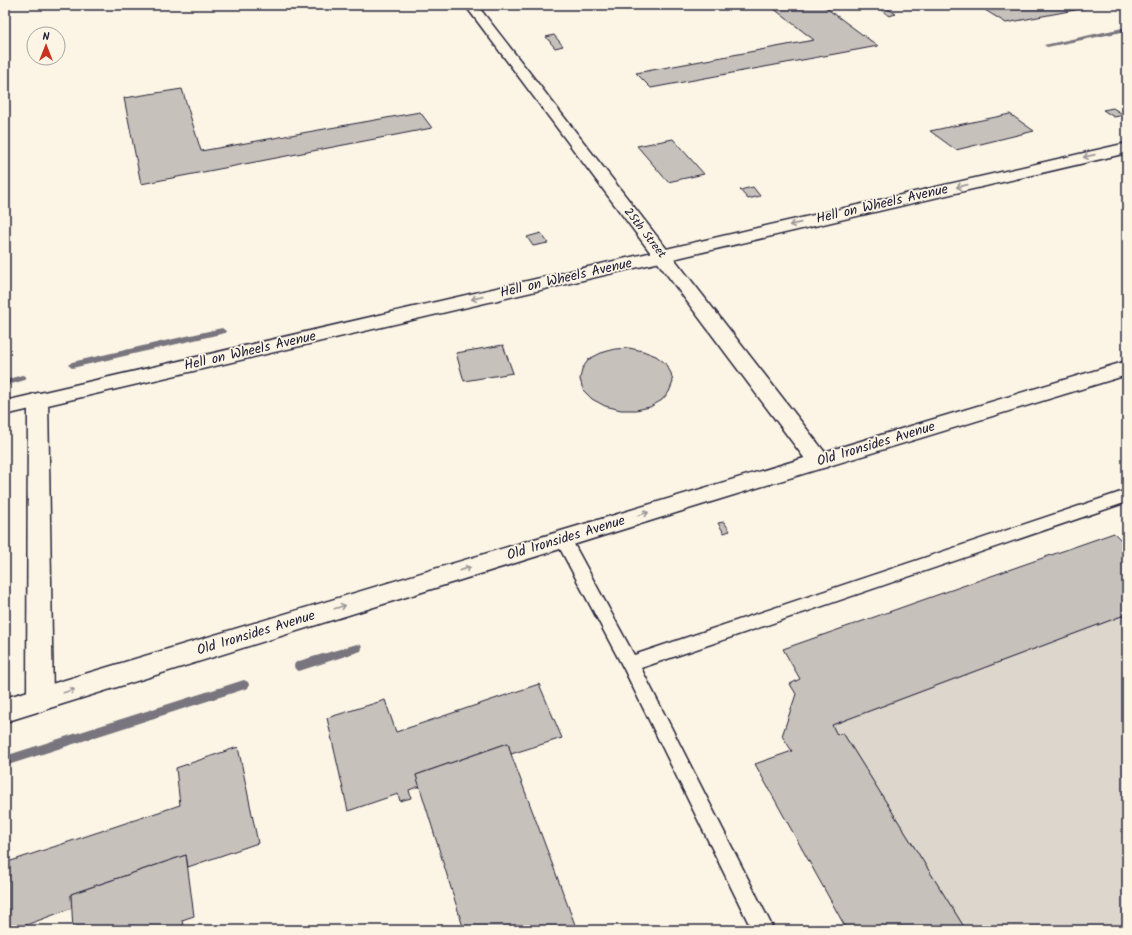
<svg xmlns="http://www.w3.org/2000/svg" width="1132" height="935" font-family="Kalam,sans-serif">
<style>
.green{fill:#dcd6cc;stroke:#7f7c84}
.lines{fill:none;stroke-linecap:round;stroke-linejoin:round}
.stream{fill:#78757e;fill-rule:evenodd}
.building{fill:#c6c1bb;stroke:#22223b}
.service-casing{stroke:#22223b;stroke-width:3}
.minor-casing{stroke:#22223b;stroke-width:3}
.tertiary-casing{stroke:#22223b;stroke-width:3}
.service{fill:#fcf5e5;fill-rule:evenodd}
.minor{fill:#fcf5e5;fill-rule:evenodd}
.tertiary{fill:#fcf5e5;fill-rule:evenodd}
.oneway{stroke:#9a9698}
.labels{text-anchor:middle;dominant-baseline:central;stroke-width:3.5;stroke-linejoin:round;paint-order:stroke}
.far-street-label{font-size:12px;fill:#22223b;stroke:#fcf5e5}
.street-label{font-size:14px;fill:#22223b;stroke:#fcf5e5}
</style>
<rect width="100%" height="100%" fill="#fcf5e5"/>
<filter id="ink" filterUnits="userSpaceOnUse"><feTurbulence type="fractalNoise" baseFrequency=".025" numOctaves="2"/><feDisplacementMap in="SourceGraphic" scale="8" xChannelSelector="R" yChannelSelector="G"/><feConvolveMatrix kernelMatrix="1 2 1 2 8 2 1 2 1" color-interpolation-filters="sRGB"/></filter>
<g filter="url(#ink)">
<path class="green" d="M1127,614V930H966L843,733L837,735L832,725Z"/>
<g class="lines">
<g class="stream">
<path d="M1127,27V31L1047,47L1044,45Z"/>
<path d="M222,328L226,331L225,333L72,368L68,365L72,362Z"/>
<path d="M22,375L25,376L26,378L25,380L5,386V380Z"/>
<path d="M357,644L361,645L362,648L361,651L299,671L295,669L294,666L295,663L299,661Z"/>
<path d="M244,680L248,682L249,685L248,688L5,766V756Z"/>
</g>
</g>
<g class="building">
<path d="M769,5H822L878,46L651,88L636,73L814,40Z"/>
<path d="M882,5L896,14L889,16L876,6Z"/>
<path d="M1012,5H1101L1006,23L985,10Z"/>
<path d="M554,35L563,46L555,48L546,37Z"/>
<path d="M182,89L201,151L420,112L432,128L141,184L124,98Z"/>
<path d="M1113,108L1124,115L1114,117L1103,110Z"/>
<path d="M1010,114L1034,131L956,150L930,131Z"/>
<path d="M673,139L704,174L668,182L637,146Z"/>
<path d="M753,187L760,196L748,199L740,190Z"/>
<path d="M541,233L548,243L533,246L527,237Z"/>
<path d="M503,345L513,373L464,381L456,353Z"/>
<path d="M629,348L643,351L656,356L665,363L671,373L673,382L669,392L662,400L650,407L636,410H621L605,406L592,399L583,390L580,379L582,369L589,359L601,353L615,349Z"/>
<path d="M724,522L730,531L724,533L718,523Z"/>
<path d="M1114,533L1127,546V614L832,725L837,735L843,733L966,930H847L755,764L792,751L782,736L796,694L790,684L800,679L783,649Z"/>
<path d="M539,684L562,738L511,754L508,743L416,775L420,786L409,790L411,798L400,801L398,794L348,811L327,718L385,700L396,732Z"/>
<path d="M508,743L511,754L577,930H464L416,775Z"/>
<path d="M238,747L258,843L188,867L186,855L71,894L72,908L13,930H8V862L180,805L176,768Z"/>
<path d="M186,855L194,916L182,920L184,930H73L71,894Z"/>
</g>
<g class="lines">
<defs>
<path id="service" d="M1127,490V502L641,668L774,930H752L624,669L555,539L557,535L563,533L569,535L634,655Z"/>
<g id="minor">
<path d="M465,5H477L827,455L830,461L827,467L819,469L811,467Z"/>
<path d="M38,393L45,395L48,400L53,700L49,708L40,712L31,708L27,700L28,400L31,395Z"/>
</g>
<g id="tertiary">
<path d="M1127,143V153L5,415V401Z"/>
<path d="M1127,361V375L711,502L5,722V698Z"/>
</g>
</defs>
<use href="#service" class="service-casing"/>
<use href="#minor" class="minor-casing"/>
<use href="#tertiary" class="tertiary-casing"/>
<use href="#service" class="service"/>
<use href="#minor" class="minor"/>
<use href="#tertiary" class="tertiary"/>
</g>
<defs><path id="oneway-shaft" d="M-6 0H5M1.5-3L5.5 0L1.5 3" fill="none" stroke-width="1.6" stroke-linecap="round" stroke-linejoin="round"/></defs>
<g class="oneway">
<use href="#oneway-shaft" transform="translate(1089 156) rotate(167)"/>
<use href="#oneway-shaft" transform="translate(962 186) rotate(167)"/>
<use href="#oneway-shaft" transform="translate(795 224) rotate(167)"/>
<use href="#oneway-shaft" transform="translate(477 298) rotate(167)"/>
<use href="#oneway-shaft" transform="translate(643 514) rotate(-17)"/>
<use href="#oneway-shaft" transform="translate(465 569) rotate(-17)"/>
<use href="#oneway-shaft" transform="translate(340 607) rotate(-17)"/>
<use href="#oneway-shaft" transform="translate(69 691) rotate(-17)"/>
</g>
</g>
<g class="labels">
<g class="far-street-label">
<text transform="translate(645 233) rotate(52)">25th Street</text>
</g>
<g class="street-label">
<text transform="translate(882 204) rotate(-13)">Hell on Wheels Avenue</text>
<text transform="translate(566 278) rotate(-13)">Hell on Wheels Avenue</text>
<text transform="translate(250 351) rotate(-13)">Hell on Wheels Avenue</text>
<text transform="translate(876 444) rotate(-17)">Old Ironsides Avenue</text>
<text transform="translate(566 538) rotate(-17)">Old Ironsides Avenue</text>
<text transform="translate(256 633) rotate(-17)">Old Ironsides Avenue</text>
</g>
</g>
<rect width="1132" height="935" fill="none" stroke="#fcf5e5" stroke-width="20"/>
<rect x="10" y="10" width="1112" height="915" fill="none" stroke="#22223b" stroke-width="1.5" filter="url(#ink)"/>
<g transform="translate(46 46)"><circle r="19" fill="#fcf5e5" stroke="#a5a1a1"/>
<path d="M0-3L7 15L0 10L-7 15Z" fill="#c8321e"/>
<text y="-6" font-size="11" font-weight="bold" text-anchor="middle" fill="#22223b">N</text>
</g>
</svg>
